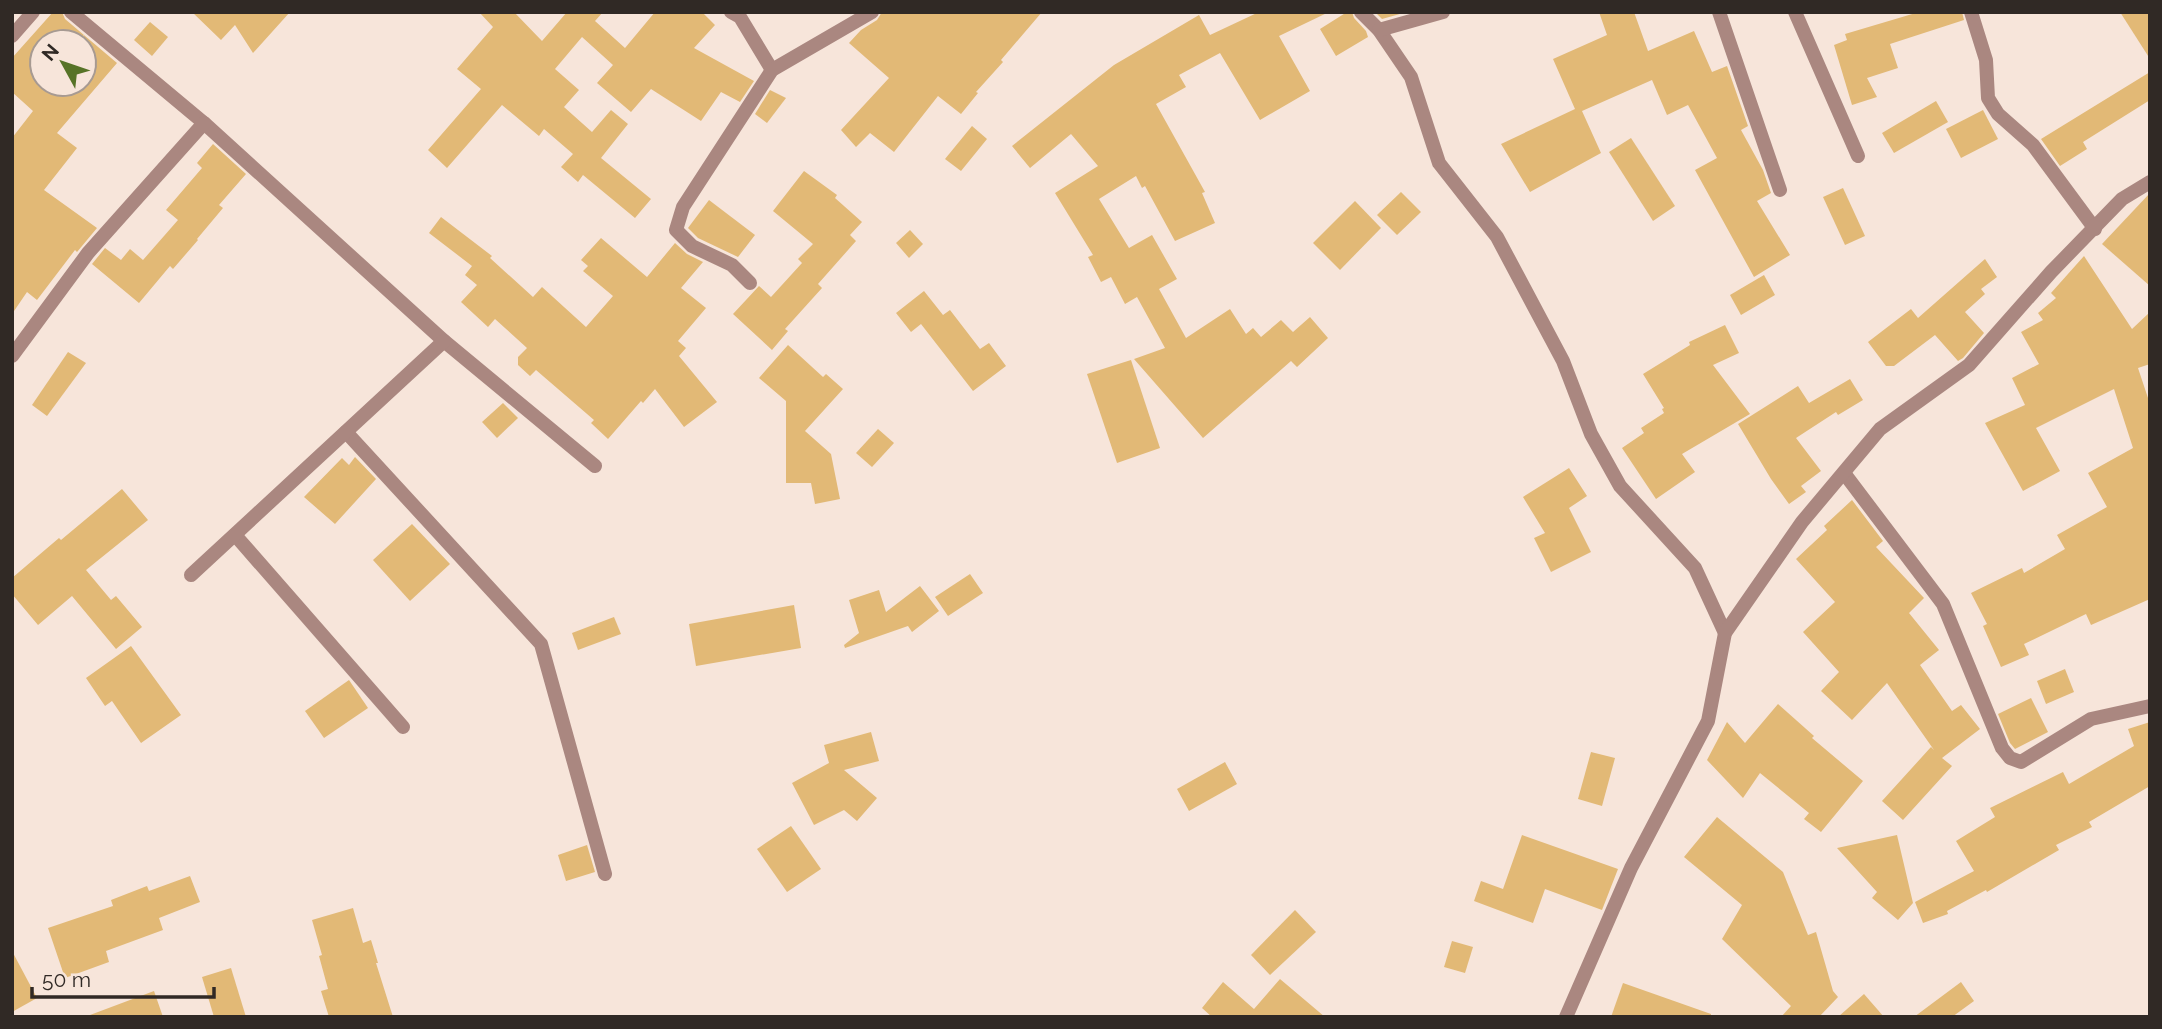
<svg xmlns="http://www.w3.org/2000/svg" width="2162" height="1029" font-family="Raleway,sans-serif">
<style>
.building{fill:#e2b976;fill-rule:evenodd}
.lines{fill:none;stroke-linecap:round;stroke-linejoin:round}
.street{stroke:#aa8780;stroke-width:14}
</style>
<rect width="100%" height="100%" fill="#f7e5da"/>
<g class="building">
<path d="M53,12H62L65,19L117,63L57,133L77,148L44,190L97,228L77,252L75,250L37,300L27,292L12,314V138L33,111L12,92V58ZM84,35V84H42V42H78Z"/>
<path d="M192,12H290L253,53L235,25L221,40Z"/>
<path d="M479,12H514L542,41L567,12H603L595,21L625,48L655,12H702L715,25L694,48L754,81L740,102L721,92L701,121L651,89L631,112L597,83L613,65L582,37L555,69L579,90L564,107L592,132L611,110L628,124L601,158L651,199L635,218L583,175L578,182L561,167L573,154L544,129L539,136L502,105L447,168L428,150L481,89L457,69L493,27Z"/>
<path d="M882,12H1042L1001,60L1003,62L976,92L978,93L961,114L938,96L894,152L870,133L856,147L841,130L889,78L849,43L861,30L877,20Z"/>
<path d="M1259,12H1329L1279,36L1310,91L1260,120L1220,53L1179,75L1186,87L1156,104L1205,192L1202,193L1215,223L1175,241L1145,186L1142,188L1136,176L1099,199L1129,248L1152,235L1177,279L1159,289L1186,338L1230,309L1246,334L1253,328L1261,337L1281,320L1293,332L1310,317L1328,338L1297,367L1291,361L1203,438L1134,359L1165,348L1137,297L1125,304L1111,277L1101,282L1088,257L1093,255L1055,193L1098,166L1071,134L1030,168L1012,146L1114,65L1199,15L1210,35Z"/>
<path d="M1347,12H1352L1354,18L1366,31L1368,37L1336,56L1320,29Z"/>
<path d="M1375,12H1407L1382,19Z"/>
<path d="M1599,12H1634L1648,51L1694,31L1712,72L1727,66L1748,126L1741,130L1763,170L1771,193L1757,201L1790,255L1754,277L1695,170L1717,158L1688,105L1667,115L1652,80L1582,111L1601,153L1530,192L1501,144L1575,109L1553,59L1607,35Z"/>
<path d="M1919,12H1962L1964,20L1890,44L1898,68L1867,78L1877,97L1852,105L1834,45L1847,40L1845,34Z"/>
<path d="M2120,12H2150V59Z"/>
<path d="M150,22L168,37L152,56L134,40Z"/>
<path d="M2150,72V100L2083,142L2087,149L2060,166L2041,139Z"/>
<path d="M770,90L786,98L767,123L755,114Z"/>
<path d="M1936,101L1948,122L1894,153L1882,133Z"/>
<path d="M1983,110L1998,139L1961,158L1946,129Z"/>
<path d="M972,126L987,139L961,171L945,159Z"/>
<path d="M1631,138L1675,206L1653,221L1609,152Z"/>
<path d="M213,144L246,174L219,205L223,208L197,239L198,240L173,269L170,266L139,303L92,264L105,248L121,260L130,249L143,260L178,220L166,210L202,168L197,163Z"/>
<path d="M804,171L837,195L835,198L862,222L850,235L856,241L818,284L822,288L785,329L788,331L772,350L733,314L759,286L771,297L802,263L798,259L813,244L773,211Z"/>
<path d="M1843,188L1865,236L1845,245L1823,197Z"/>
<path d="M1401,192L1421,212L1397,235L1377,215Z"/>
<path d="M2150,193V286L2102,244Z"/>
<path d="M709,200L755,235L738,257L698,238L688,228Z"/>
<path d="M1355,201L1381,228L1340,270L1313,243Z"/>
<path d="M441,217L492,256L490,258L533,297L542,287L586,327L613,296L583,271L588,266L581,260L601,238L647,277L675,243L687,254L703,262L681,288L706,308L678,341L686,348L679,356L717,402L684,427L655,389L643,403L641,401L608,439L591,423L594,420L536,370L530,376L518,365V357L527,348L495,319L488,327L461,302L477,285L465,275L472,266L429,233Z"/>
<path d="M910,230L923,244L909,258L896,243Z"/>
<path d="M2084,256L2132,329L2150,312V364L2138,368L2150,404V599L2091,625L2086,614L2024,644L2029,655L2001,667L1983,626L1987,624L1971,593L2022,568L2024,573L2065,549L2057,535L2107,507L2088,473L2133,448L2114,389L2036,428L2060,471L2023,491L1985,423L2025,405L2012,378L2039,364L2021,332L2043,320L2038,313L2056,298L2051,293Z"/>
<path d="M1985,259L1997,277L1981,289L1985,294L1965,312L1984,333L1963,358L1958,361L1935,335L1894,366H1886L1868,342L1911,309L1918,318Z"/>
<path d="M1764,275L1775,295L1741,315L1730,295Z"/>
<path d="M924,291L943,315L950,310L980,349L989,343L1006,366L973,391L921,324L911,332L896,313Z"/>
<path d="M1725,325L1739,353L1713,365L1750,414L1682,454L1695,472L1656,499L1622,448L1644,433L1641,428L1664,413L1662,409L1664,408L1643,374L1690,345L1689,342Z"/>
<path d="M788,345L823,377L826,374L843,389L805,431L831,454L840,499L815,504L811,483H786V401L759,378Z"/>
<path d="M68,352L86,363L47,416L32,405Z"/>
<path d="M1131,360L1160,448L1117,463L1087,374Z"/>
<path d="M1850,379L1863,400L1838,415L1836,412L1796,438L1821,471L1801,486L1806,492L1789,504L1771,479L1738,424L1798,386L1809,403Z"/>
<path d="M503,403L518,418L497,438L482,422Z"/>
<path d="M878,429L894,443L872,467L856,453Z"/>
<path d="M355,457L376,479L335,524L304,497L342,458L349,465Z"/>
<path d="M1569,468L1587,496L1569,508L1591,552L1551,572L1534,538L1545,533L1523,497Z"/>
<path d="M122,489L148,520L86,570L111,600L116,596L142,627L116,649L72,596L38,625L12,594V578L59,538L61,540Z"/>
<path d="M1852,500L1883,541L1876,547L1924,598L1909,613L1939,650L1920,665L1952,711L1961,705L1980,729L1942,758L1952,766L1903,820L1882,801L1931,747L1934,750L1887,683L1852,720L1821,691L1839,672L1803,632L1835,602L1796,559L1827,530L1824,526Z"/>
<path d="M412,524L450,564L410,601L373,560Z"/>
<path d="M970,574L983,593L948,616L935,597Z"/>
<path d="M920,586L939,611L912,632L908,626L845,648L844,645L859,633L849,600L879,590L886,612Z"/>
<path d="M794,605L801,648L696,666L689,624Z"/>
<path d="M614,617L621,634L578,650L572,633Z"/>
<path d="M131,646L181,715L141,743L112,701L105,706L86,678Z"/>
<path d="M2065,669L2074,692L2046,704L2037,681Z"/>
<path d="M349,680L368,708L324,738L305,711Z"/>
<path d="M2031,698L2048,732L2015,749L2010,743L1998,714Z"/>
<path d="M1778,704L1814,736L1812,738L1863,781L1821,832L1804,819L1809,813L1760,773L1743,798L1707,760L1727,722L1745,743Z"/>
<path d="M2150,722V786L2089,822L2092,827L2056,845L2059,850L1987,892L1986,890L1947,911L1948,914L1923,923L1915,902L1974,871L1956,841L1995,817L1990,808L2063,772L2069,784L2134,746L2128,729Z"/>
<path d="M871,732L879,761L844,770L877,798L857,821L844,810L814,825L792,783L829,763L824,745Z"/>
<path d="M1591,752L1615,758L1602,806L1578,799Z"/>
<path d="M1225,762L1237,784L1189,811L1177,789Z"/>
<path d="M1717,817L1783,872L1808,935L1816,932L1833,991L1838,997L1819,1017H1781L1791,1006L1722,939L1742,905L1684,857Z"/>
<path d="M791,826L821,869L787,892L757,849Z"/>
<path d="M1522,835L1618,869L1602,910L1545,889L1533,923L1474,901L1481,881L1503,889Z"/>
<path d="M1897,835L1913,903L1898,920L1872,898L1877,892L1837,848Z"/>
<path d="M587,845L595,872L566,881L558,855Z"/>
<path d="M190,876L200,902L159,918L163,930L106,951L109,962L65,978L48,928L113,906L111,900L147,886L149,891Z"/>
<path d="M353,908L363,943L371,940L378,963H376L393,1017H329L321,991L328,989L319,956L322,955L312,920Z"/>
<path d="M1295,910L1316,932L1270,975L1251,955Z"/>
<path d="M1452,941L1473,947L1465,973L1444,967Z"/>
<path d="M12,951L37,998L12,1012Z"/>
<path d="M231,968L246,1017H214L202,977Z"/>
<path d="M1280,979L1325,1017H1212L1202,1008L1223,982L1254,1009Z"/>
<path d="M1961,982L1974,1001L1952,1017H1914Z"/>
<path d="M1623,983L1711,1014V1017H1611Z"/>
<path d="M154,991L163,1017H90V1015Z"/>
<path d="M1864,994L1884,1017H1838Z"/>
</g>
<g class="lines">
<g class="street">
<path d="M71,12L204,123L444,341L595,466"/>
<path d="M731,12L740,17L772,70"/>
<path d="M1361,12L1379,30L1411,77L1439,163L1497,237L1563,361L1591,434L1620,486L1695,568L1725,633"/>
<path d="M1719,12L1780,190"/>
<path d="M1795,12L1858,156"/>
<path d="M1971,12L1986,60L1988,98L1998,114L2033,145L2095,229"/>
<path d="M1379,30L1443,12"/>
<path d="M12,36L33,12"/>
<path d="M750,283L732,265L692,246L676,230L683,207L772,70L872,12"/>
<path d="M12,356L88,253L204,123"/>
<path d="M346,432L541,644L605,874"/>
<path d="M1844,473L1943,604L2002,748L2010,758L2021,762L2091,719L2150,706"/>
<path d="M235,535L403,727"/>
<path d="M191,575L444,341"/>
<path d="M1566,1017L1631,868L1708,721L1725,633L1802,522L1880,429L1969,365L2051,272L2122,199L2150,182"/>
</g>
</g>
<rect width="2162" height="1029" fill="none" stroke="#302925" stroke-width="28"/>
<g transform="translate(63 63) rotate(310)"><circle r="33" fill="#f7e5da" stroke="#a79a92" stroke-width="2"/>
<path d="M0-5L12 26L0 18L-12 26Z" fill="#577327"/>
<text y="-10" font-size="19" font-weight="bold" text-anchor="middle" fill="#302925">N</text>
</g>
<path d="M32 987v10h182v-10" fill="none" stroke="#302925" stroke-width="3.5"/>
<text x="42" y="987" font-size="21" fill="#302925" stroke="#f7e5da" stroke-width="5" paint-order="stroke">50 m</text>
</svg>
